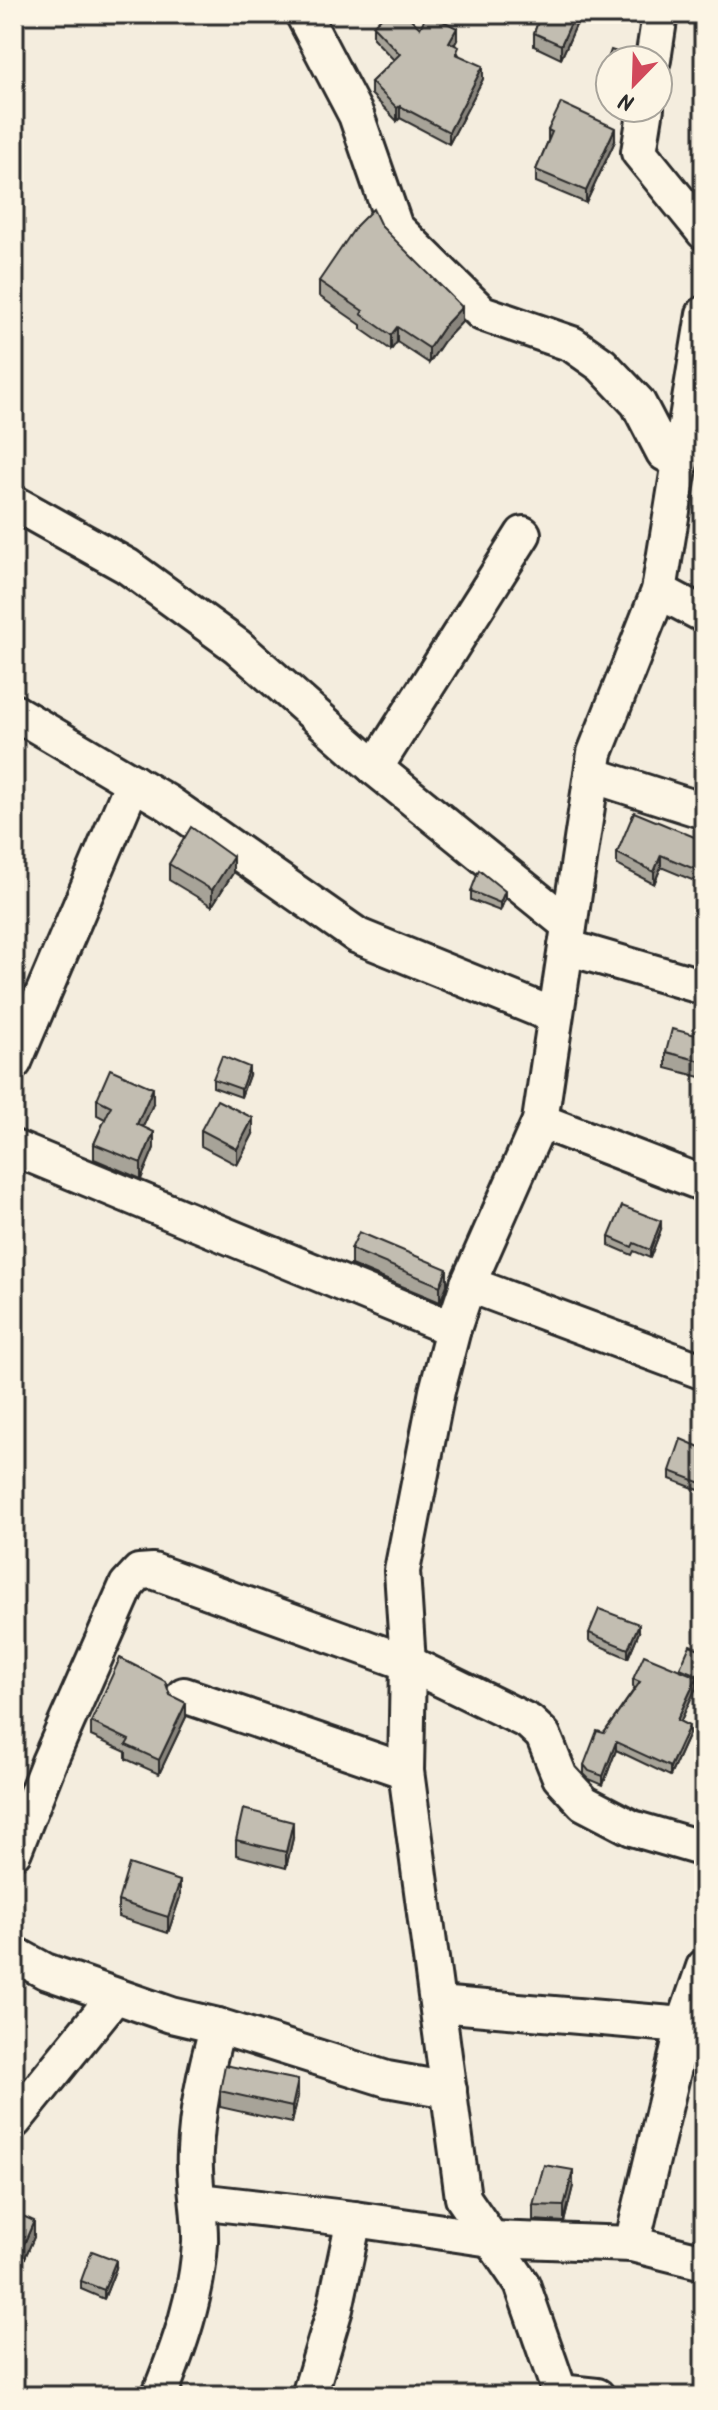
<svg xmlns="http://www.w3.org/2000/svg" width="718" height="2410" font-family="Kalam,sans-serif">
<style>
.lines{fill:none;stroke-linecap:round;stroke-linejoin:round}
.minor-casing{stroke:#2b2b2b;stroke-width:40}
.minor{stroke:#fcf5e5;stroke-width:34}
.wall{fill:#a7a398;stroke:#2b2b2b;stroke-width:2}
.shaded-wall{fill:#88847c;stroke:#2b2b2b;stroke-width:2}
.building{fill:#c2bdb1;stroke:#2b2b2b;stroke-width:2}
</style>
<rect width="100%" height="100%" fill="#f4edde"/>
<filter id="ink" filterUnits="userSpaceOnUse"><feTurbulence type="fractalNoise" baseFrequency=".0125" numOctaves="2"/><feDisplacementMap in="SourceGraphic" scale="16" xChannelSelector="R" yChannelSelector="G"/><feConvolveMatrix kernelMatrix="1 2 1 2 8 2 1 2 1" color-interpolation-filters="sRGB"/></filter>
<g filter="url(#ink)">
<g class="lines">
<defs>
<g id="minor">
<path d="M303,14L356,115L395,227L482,313L572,344L602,365L638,403L664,453L680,462"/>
<path d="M653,60L660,14"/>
<path d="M646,108L639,152L704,232"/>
<path d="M14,503L127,566L237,646L375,768L569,925"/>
<path d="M659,591L704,615"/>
<path d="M14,712L168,803L358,936L555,1016"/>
<path d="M375,768L523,534"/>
<path d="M592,775L704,811"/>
<path d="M566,947L704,987"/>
<path d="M14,1062L133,782"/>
<path d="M540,1121L704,1184"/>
<path d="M14,1148L453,1329"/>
<path d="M468,1284L704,1372"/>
<path d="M184,1695L406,1771"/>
<path d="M14,1851L49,1762L127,1585L139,1572L153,1571L408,1663L529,1722L543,1735L560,1777L584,1803L632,1828L704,1849"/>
<path d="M14,1954L45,1971L171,2015L218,2026L387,2079L449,2090"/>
<path d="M438,2004L684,2025"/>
<path d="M14,2121L115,1996"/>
<path d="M198,2201L354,2219L491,2239L632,2244L704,2262"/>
<path d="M632,2244L684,2025L704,1967"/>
<path d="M559,2392L597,2396"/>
<path d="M159,2396C179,2347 197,2297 200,2243C201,2213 193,2182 195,2152C197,2110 206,2066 218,2026"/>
<path d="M309,2396L335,2309L354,2219"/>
<path d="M561,2396L522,2284L463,2198L406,1771L408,1663L402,1571L437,1391L453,1329L468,1284L540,1121L595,753L659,591L704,314"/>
</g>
</defs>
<use href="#minor" class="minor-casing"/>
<use href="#minor" class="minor"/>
</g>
<g class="wall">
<path d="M541,14H581L561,59L534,46V33Z"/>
<path d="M373,26L420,28L457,40L454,45L459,55L483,79L449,144L400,118L397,121L371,94V82L394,60L373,38Z"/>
<path d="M704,30V53L701,52V36Z"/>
<path d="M610,60V90L601,86V78Z"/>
<path d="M548,130L615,141L586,203L536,182V170L548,141Z"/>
<path d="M381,226L462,322L444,341L429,363L397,342L391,350L361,329V325L319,296V281Z"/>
<path d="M704,558V588L700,587V571Z"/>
<path d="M704,841V885L661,867L654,884L617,865V853Z"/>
<path d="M169,864L233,873L212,906L169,880Z"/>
<path d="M471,891L505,899L500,911L471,900Z"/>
<path d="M704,1037V1078L666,1068V1052Z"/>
<path d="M249,1075L241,1097L213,1087V1079Z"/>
<path d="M97,1099L153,1104L143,1127L154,1148L141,1179L94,1159V1144L105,1119L97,1115Z"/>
<path d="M201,1130L253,1134L237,1165L201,1146Z"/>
<path d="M661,1229L650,1258L634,1251L632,1255L609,1245V1237Z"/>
<path d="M351,1249L447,1285L440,1302L351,1265Z"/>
<path d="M704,1449V1492L670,1479V1471Z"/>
<path d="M639,1632L628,1658L589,1641V1633Z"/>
<path d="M704,1651V1687L697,1684L680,1722L689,1734L670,1776L616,1750L603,1785L589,1779L584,1774V1765L604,1733L635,1688L633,1687V1679L680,1670V1668Z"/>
<path d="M170,1695L186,1717L159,1774L126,1759V1752L91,1736V1722Z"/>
<path d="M293,1838L286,1868L236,1855V1840Z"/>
<path d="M180,1897L168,1933L118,1917V1901Z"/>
<path d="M220,2091L298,2096L292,2123L220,2107Z"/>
<path d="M573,2186L564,2222L533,2220V2205Z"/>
<path d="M14,2212L34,2237L20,2269L14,2266Z"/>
<path d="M116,2268L104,2299L81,2289V2281Z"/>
</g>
<g class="shaded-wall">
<path d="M575,14H581L561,59V45Z"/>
<path d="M457,28V40L449,55V42Z"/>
<path d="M483,66V79L449,144V132Z"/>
<path d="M400,106V118L397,121V108Z"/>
<path d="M615,128V141L586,203V191Z"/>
<path d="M462,307V322L444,341L429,363V348L444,326Z"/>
<path d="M397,327V342L391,350V335Z"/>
<path d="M661,855V867L654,884V872Z"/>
<path d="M233,857V873L212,906V890Z"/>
<path d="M505,891V899L500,911V903Z"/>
<path d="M249,1067V1075L241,1097V1089Z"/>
<path d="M153,1088V1104L137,1140V1124Z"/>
<path d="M253,1118V1134L237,1165V1149Z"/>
<path d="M154,1132V1148L141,1179V1163Z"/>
<path d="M661,1221V1229L650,1258V1250Z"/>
<path d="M447,1269V1285L440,1302V1286Z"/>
<path d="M639,1624V1632L628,1658V1649Z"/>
<path d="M697,1677V1686L677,1729V1720Z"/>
<path d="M186,1703V1717L159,1774V1760Z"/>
<path d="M689,1726V1734L670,1776V1767Z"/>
<path d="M616,1742V1750L603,1785V1776Z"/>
<path d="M293,1822V1838L286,1868V1852Z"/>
<path d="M180,1881V1897L168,1933V1917Z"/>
<path d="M298,2080V2096L292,2123V2107Z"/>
<path d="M573,2170V2186L564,2222V2206Z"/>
<path d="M34,2221V2237L20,2269V2253Z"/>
<path d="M116,2260V2268L104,2299V2290Z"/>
</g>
<g class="building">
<path d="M385,14H406L420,28L427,14H429L457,28L449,42L459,47L456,54L483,66L449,132L400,106L397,108L371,82L400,54L373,26Z"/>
<path d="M541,14H575L561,45L534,33Z"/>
<path d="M611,50L634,58L635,60H610V81L601,78Z"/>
<path d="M561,103L615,128L586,191L536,170L552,132L548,130Z"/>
<path d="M373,209L381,226L462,307L444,326L429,348L397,327L391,335L361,314L363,311L319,281L357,225Z"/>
<path d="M704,558V572L700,571Z"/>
<path d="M634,812L704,841V873L661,855L654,872L617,853Z"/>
<path d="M191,827L233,857L212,890L169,864Z"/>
<path d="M479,870L505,891L500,903L471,891Z"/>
<path d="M672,1029L704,1037V1062L666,1052Z"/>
<path d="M222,1056L249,1067L241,1089L213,1079Z"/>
<path d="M110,1069L153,1088L137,1124L154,1132L141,1163L94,1144L111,1106L97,1099Z"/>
<path d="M217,1100L253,1118L237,1149L201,1130Z"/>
<path d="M622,1206L661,1221L650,1250L634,1243L632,1247L609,1237Z"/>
<path d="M359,1232L447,1269L440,1286L351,1249Z"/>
<path d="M681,1439L704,1449V1484L670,1471Z"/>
<path d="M599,1609L639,1624L628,1649L589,1633Z"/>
<path d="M690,1645L704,1651V1678L680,1668Z"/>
<path d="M644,1655L697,1677L677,1720L689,1726L670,1767L616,1742L603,1776L589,1771L584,1765L597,1731L604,1733L640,1682L633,1679Z"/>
<path d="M120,1658L165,1681L170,1695L186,1703L159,1760L126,1745L129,1740L91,1722Z"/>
<path d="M243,1809L293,1822L286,1852L236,1840Z"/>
<path d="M129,1864L180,1881L168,1917L118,1901Z"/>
<path d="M225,2065L298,2080L292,2107L220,2091Z"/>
<path d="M544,2165L573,2170L564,2206L533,2205Z"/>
<path d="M14,2212L34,2221L20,2253L14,2250Z"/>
<path d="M92,2251L116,2260L104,2290L81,2281Z"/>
</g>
</g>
<rect width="718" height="2410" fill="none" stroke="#fcf5e5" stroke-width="48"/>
<rect x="24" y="24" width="670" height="2362" fill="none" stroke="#2b2b2b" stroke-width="3" filter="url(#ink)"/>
<g transform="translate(634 84) rotate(203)"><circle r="38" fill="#fcf5e5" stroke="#a8a49b" stroke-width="2"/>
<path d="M0-6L14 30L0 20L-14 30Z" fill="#d1495b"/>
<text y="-12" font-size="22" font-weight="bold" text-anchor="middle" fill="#2b2b2b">N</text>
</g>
</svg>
